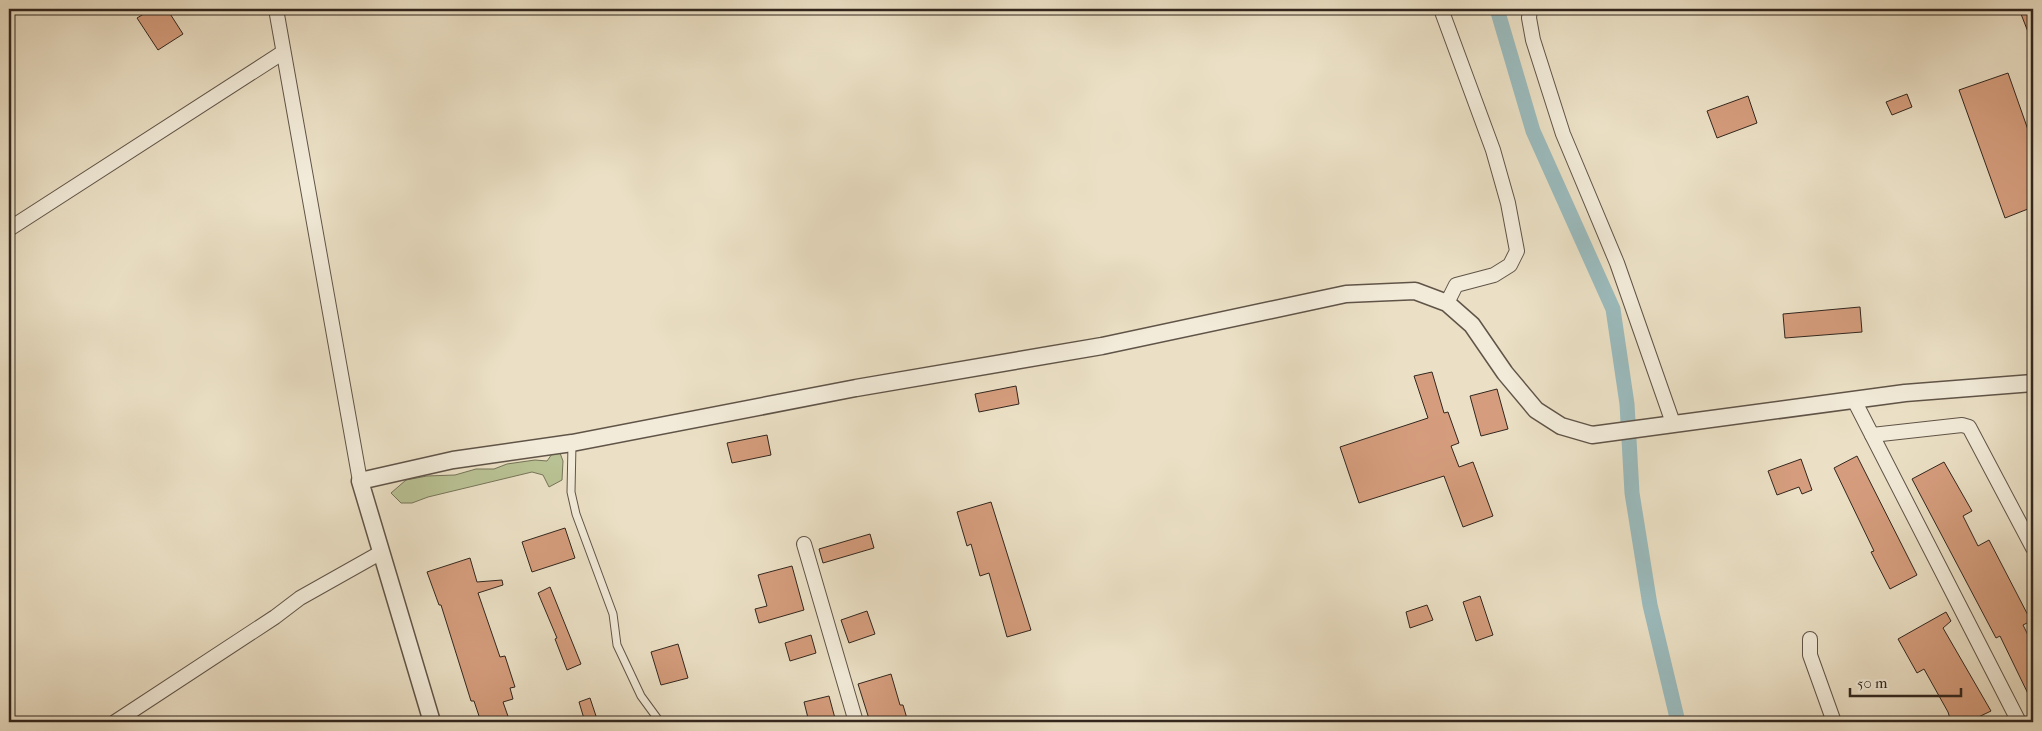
<svg xmlns="http://www.w3.org/2000/svg" width="2042" height="731" font-family="'IM FELL French Canon',serif">
<style>
.green{fill:#b9c294;stroke:#767459}
.lines{fill:none;stroke-linecap:round;stroke-linejoin:round}
.canal{stroke:#9bbbbd;stroke-width:15}
.building{fill:#d59d7d;stroke:#32261e}
.service-casing{stroke:#605448;stroke-width:9}
.minor-casing{stroke:#605448;stroke-width:16}
.tertiary-casing{stroke:#605448;stroke-width:19}
.service{stroke:#f2ebd9;stroke-width:7}
.minor{stroke:#f2ebd9;stroke-width:14}
.tertiary{stroke:#f2ebd9;stroke-width:16}
</style>
<rect width="100%" height="100%" fill="#ebe0c5"/>
<filter id="stains"><feTurbulence type="fractalNoise" baseFrequency=".004" numOctaves="4"/><feColorMatrix values="0 0 0 0 .2 0 0 0 0 .09 0 0 0 0 .02 0 0 0 .5 -.17"/></filter>
<radialGradient id="worn" r=".72"><stop offset=".6" stop-color="#630" stop-opacity="0"/><stop offset="1" stop-color="#630" stop-opacity=".3"/></radialGradient>
<path class="green" d="M560,453L563,461L562,480L549,487L543,475L532,472L428,497L412,503H401L391,493L406,480L427,476L455,475L476,469H494L507,464L535,460L547,461L552,454Z"/>
<g class="lines">
<path class="canal" d="M1497,9L1533,131L1613,309L1627,404L1632,493L1650,605L1678,722"/>
</g>
<g class="building">
<path d="M152,9H167L183,34L158,50L137,18Z"/>
<path d="M2019,9H2033V42H2032Z"/>
<path d="M2008,73L2033,144V207L2005,218L1959,90Z"/>
<path d="M1907,94L1912,107L1892,115L1886,102Z"/>
<path d="M1748,96L1757,123L1717,138L1707,111Z"/>
<path d="M1860,307L1862,332L1785,338L1783,314Z"/>
<path d="M1432,372L1444,413L1448,412L1459,443L1451,446L1459,467L1473,462L1493,516L1463,527L1444,476L1359,503L1340,447L1428,418L1414,376Z"/>
<path d="M1016,386L1019,404L979,412L975,394Z"/>
<path d="M1497,389L1508,429L1481,436L1470,396Z"/>
<path d="M767,435L771,455L732,463L727,443Z"/>
<path d="M1857,456L1917,575L1890,589L1871,552L1874,551L1834,468Z"/>
<path d="M1801,459L1812,490L1802,494L1799,487L1777,495L1768,471Z"/>
<path d="M1944,462L1972,511L1963,516L1978,546L1989,540L2031,621L2023,625L2033,645V704L2000,636L1996,638L1912,479Z"/>
<path d="M991,502L1031,630L1007,637L989,573L980,576L971,544L967,546L957,512Z"/>
<path d="M565,528L575,558L532,572L522,542Z"/>
<path d="M870,534L874,548L823,563L819,549Z"/>
<path d="M470,558L477,582L502,580L503,585L478,593L500,657L505,656L515,687L510,688L513,699L503,702L510,722H481L474,701H471L441,605H439L427,572Z"/>
<path d="M792,566L804,610L759,623L755,609L767,606L758,575Z"/>
<path d="M550,587L581,664L567,670L555,639L557,638L538,593Z"/>
<path d="M1480,596L1493,635L1476,641L1463,602Z"/>
<path d="M1427,605L1433,620L1410,628L1406,612Z"/>
<path d="M867,611L875,634L849,643L841,620Z"/>
<path d="M1946,612L1951,621L1943,628L1991,711L1968,722H1951L1948,712L1924,669L1917,673L1898,639Z"/>
<path d="M811,635L816,653L790,661L785,643Z"/>
<path d="M678,644L688,678L661,685L651,652Z"/>
<path d="M891,674L900,705H903L908,722H870L858,684Z"/>
<path d="M829,696L836,722H809L804,702Z"/>
<path d="M590,698L598,722H585L579,702Z"/>
</g>
<g class="lines">
<defs>
<path id="service" d="M572,444L571,492L576,514L613,614L617,645L641,696L660,722"/>
<g id="minor">
<path d="M276,9L360,481"/>
<path d="M1441,9L1493,150L1508,203L1517,251L1510,265L1494,275L1456,285L1447,303"/>
<path d="M1530,9L1529,18L1533,40L1563,134L1617,263L1673,423"/>
<path d="M9,229L282,53"/>
<path d="M1854,400L2019,722"/>
<path d="M1872,435L1962,425L1969,427L2033,548"/>
<path d="M804,544L856,722"/>
<path d="M1810,639V655L1834,722"/>
<path d="M115,722L275,617L300,598L380,553"/>
</g>
<path id="tertiary" d="M432,722L360,481L453,460L572,443L856,388L1102,346L1346,294L1415,291L1447,303L1472,325L1505,373L1536,410L1561,426L1592,435L1905,393L2033,383"/>
</defs>
<use href="#service" class="service-casing"/>
<use href="#minor" class="minor-casing"/>
<use href="#tertiary" class="tertiary-casing"/>
<use href="#service" class="service"/>
<use href="#minor" class="minor"/>
<use href="#tertiary" class="tertiary"/>
</g>
<rect width="2042" height="731" fill="none" stroke="#ebe0c5" stroke-width="30"/>
<rect x="10" y="10" width="2022" height="711" fill="none" stroke="#32261e" stroke-width="2.5"/>
<rect x="15" y="15" width="2012" height="701" fill="none" stroke="#32261e"/>
<path d="M1850 688v8h111v-8" fill="none" stroke="#32261e" stroke-width="2.5"/>
<text x="1857" y="688" font-size="15" fill="#32261e" stroke="#f2ebd9" stroke-width="4" paint-order="stroke">50 m</text>
<rect width="100%" height="100%" filter="url(#stains)"/>
<rect width="100%" height="100%" fill="url(#worn)"/>
</svg>
